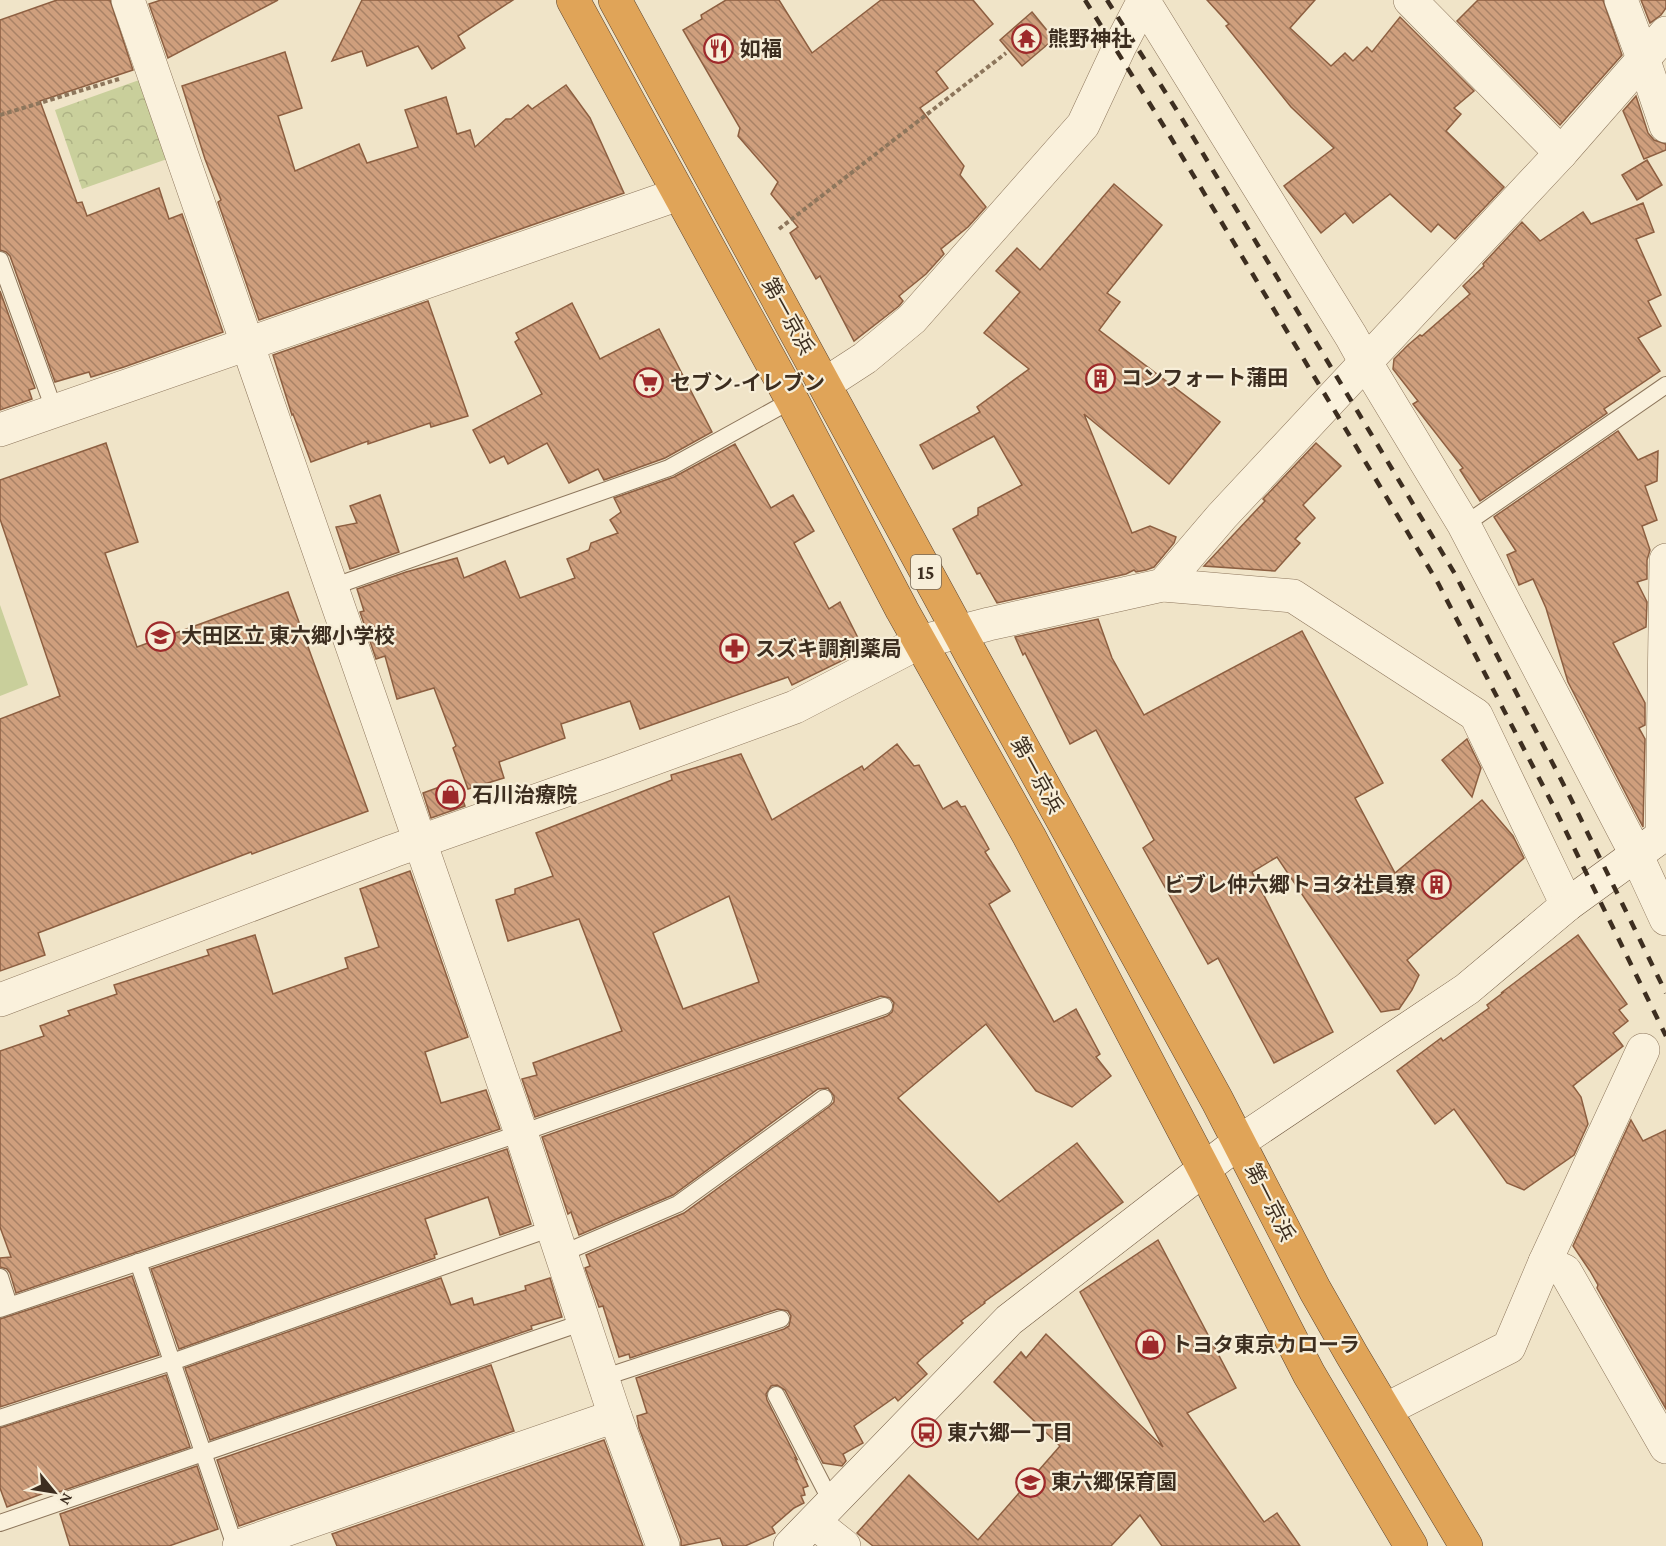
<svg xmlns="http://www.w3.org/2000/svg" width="1666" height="1546" font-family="'Crimson Pro','Noto Sans JP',serif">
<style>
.park{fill:url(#park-crowns)}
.garden{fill:#c9cf9b}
.building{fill:url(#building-back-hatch);stroke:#8d5f41;stroke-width:1.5;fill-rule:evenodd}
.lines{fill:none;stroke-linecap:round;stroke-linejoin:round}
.lane-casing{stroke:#8d765c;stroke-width:18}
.street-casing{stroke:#8d765c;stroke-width:34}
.secondary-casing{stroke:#6f573f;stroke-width:34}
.highway-casing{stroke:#5b4430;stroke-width:34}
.path{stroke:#8d765c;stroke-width:4;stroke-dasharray:4.5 3;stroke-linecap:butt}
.lane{stroke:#faf1dc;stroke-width:16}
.street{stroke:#faf1dc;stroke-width:33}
.secondary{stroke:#faf1dc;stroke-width:33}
.highway{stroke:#e0a458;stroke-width:33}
.rail{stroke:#3d2e20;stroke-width:4.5;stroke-dasharray:10 10;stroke-linecap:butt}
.labels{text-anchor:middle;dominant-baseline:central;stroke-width:4.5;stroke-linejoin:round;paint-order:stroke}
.shield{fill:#f7eed8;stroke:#756857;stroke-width:1.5}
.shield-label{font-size:20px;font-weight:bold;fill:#3d2e20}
.poi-label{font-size:21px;font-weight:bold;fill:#3d2e20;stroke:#f7eed8;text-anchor:start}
.street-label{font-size:21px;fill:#3d2e20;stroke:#f7eed8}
</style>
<defs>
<pattern id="park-crowns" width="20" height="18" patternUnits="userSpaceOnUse" patternTransform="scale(1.5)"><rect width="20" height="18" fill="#c9cf9b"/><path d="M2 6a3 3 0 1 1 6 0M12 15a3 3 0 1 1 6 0" fill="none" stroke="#aeb285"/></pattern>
<pattern id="building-back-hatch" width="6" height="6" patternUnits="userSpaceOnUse" patternTransform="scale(1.5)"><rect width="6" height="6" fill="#cf9f7d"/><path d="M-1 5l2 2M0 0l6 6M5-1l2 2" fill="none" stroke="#a98266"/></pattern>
</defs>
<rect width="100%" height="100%" fill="#f0e4c8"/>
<path class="park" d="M142,79L170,158L82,189L55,110Z"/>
<path class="garden" d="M0,605L28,685L0,696Z"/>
<g class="building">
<path d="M57,0H110L133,70L40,101L77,203L82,202L87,216L159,188L169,219L182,214L223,332L124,367L91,377L89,372L55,382L10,256L6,252L0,250V20Z"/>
<path d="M161,0H278L168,58L149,4Z"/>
<path d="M362,0H513L458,36L465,48L432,69L418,46L367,66L362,51L332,61Z"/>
<path d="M726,0H779L812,53L881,0H973L993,24L936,72L948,88L920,108L964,166L960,175L986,207L968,227L941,249L944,254L926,274L899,296L903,301L899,306L854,341L820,276L816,279L790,233L798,227L771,194L778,182L738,136L740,128L683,30L702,19L701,15Z"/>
<path d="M1207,0H1315L1290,28L1331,66L1345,53L1353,61L1367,47L1372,52L1400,17L1474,91L1454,108L1461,114L1446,131L1504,187L1455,239L1438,224L1431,232L1390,194L1353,223L1345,213L1321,233L1284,186L1334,148L1291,107L1226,26L1229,24Z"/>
<path d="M1478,0H1603L1622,55L1560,125L1457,21Z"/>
<path d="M1641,0H1666V8L1661,15L1650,23Z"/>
<path d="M1032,12L1054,39L1022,66L1000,40Z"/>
<path d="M285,52L302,108L278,116L295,171L359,144L367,163L418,147L405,110L446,97L457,134L470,130L475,147L506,119H511L528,105L532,109L566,85L590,118L624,193L259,320L218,202L221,200L205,159L182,86Z"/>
<path d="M1636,96L1648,133L1654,140L1666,144V150L1644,159L1623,111Z"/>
<path d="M1647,160L1662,185L1637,200L1622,175Z"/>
<path d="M1114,184L1162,225L1107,293L1120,302L1099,330L1220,422L1169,484L1084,414L1132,533L1150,526L1176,537L1174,543L1154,567L1146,570L1136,572L1134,570L1126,574L997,603L980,573L977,574L953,529L978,515V508L1022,485L994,436L933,469L920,445L980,412L977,407L1029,369L984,333L1020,292L996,271L1017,248L1040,270Z"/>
<path d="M1643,203L1654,232L1636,239L1661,295L1648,301L1661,326L1638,338L1660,371L1604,409L1607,413L1480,501L1460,470L1463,468L1413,404L1418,401L1393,369L1394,359L1408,345L1420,335L1422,336L1470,294L1463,286L1484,266L1483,264L1522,222L1540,241L1583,212L1591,224Z"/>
<path d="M0,291L35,388L29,390L32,399L0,410Z"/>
<path d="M428,301L468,416L431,427L430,423L368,444V441L311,462L293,414L292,415L273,355Z"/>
<path d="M572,303L600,359L659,329L712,432L665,458L604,480L598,469L569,483L547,443L508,464L504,456L490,463L473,430L542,394L515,342L519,339L516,333Z"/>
<path d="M1618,431L1638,460L1658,451L1657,481L1645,486L1657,520L1642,526L1650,550L1647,560V579L1637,582L1647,602L1646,627L1613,643L1645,703V725L1639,728L1645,739L1643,827L1568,682L1546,608L1533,579L1519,585L1507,555L1516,551L1494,517Z"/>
<path d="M106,443L138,542L105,553L137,647L288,592L368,811L252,854L251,852L38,933L45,955L0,971V719L60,696L0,519V480Z"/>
<path d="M1316,443L1341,466L1303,505L1315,518L1295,539L1300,543L1275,571L1204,566L1265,501L1263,499Z"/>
<path d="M735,444L771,508L793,495L814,531L794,543L829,609L840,602L864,650L792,685L788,677L640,729L630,701L561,724L565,738L499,762L504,778L468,789L453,748L456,746L434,688L397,699L385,656L376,659L360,612L364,611L357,589L406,572L457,558L464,578L505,561L520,598L575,578L567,559L589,550L591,543L618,533L610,520L621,512L614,498L674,477Z"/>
<path d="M380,495L399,552L350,569L336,527L357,523L350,506Z"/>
<path d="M1098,619L1112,658L1144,715L1302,631L1383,783L1355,798L1395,873L1482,800L1513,836L1524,858L1407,960L1419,975L1412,990L1399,1009L1381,1012L1277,857L1252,872L1333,1032L1274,1063L1218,958L1208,964L1143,848L1154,840L1096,730L1070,744L1025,653L1023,655L1015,637Z"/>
<path d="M1467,739L1481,768L1472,797L1442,760Z"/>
<path d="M897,744L914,766L919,765L943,809L957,801L961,807L965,806L989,849L985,852L1010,891L989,904L1054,1022L1076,1009L1100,1054L1096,1057L1111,1076L1072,1107L1036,1091L986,1024L898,1098L999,1202L1077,1143L1123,1202L984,1302L985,1303L961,1321L963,1323L921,1359L917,1363L927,1374L898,1401L895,1397L854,1426L863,1443L843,1454L846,1461L842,1466L823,1463L785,1390L777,1385L771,1386L766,1394L767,1400L797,1459L795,1458L808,1486L803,1488L805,1495L801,1496L804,1503L794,1508L772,1527L775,1533L745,1546H723L720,1538L681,1546V1540L639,1428L637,1416L647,1413L636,1378L784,1329L789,1326L791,1316L788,1311L778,1309L630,1358L629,1354L619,1357L603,1306L599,1307L585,1268L590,1266L586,1255L684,1213L830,1106L834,1102V1096L828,1088L818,1089L673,1195L579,1235L571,1212L568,1214L542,1137L887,1016L892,1012L894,1003L890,998L881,996L535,1117L522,1079L537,1075L533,1063L622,1031L579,919L508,941L496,900L515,894V889L553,876L536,833L672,780L671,775L741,754L772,820L862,766L864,770ZM729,896L759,982L683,1009L653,933Z"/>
<path d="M456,781L465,806L431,818L423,793Z"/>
<path d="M410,871L468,1037L425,1052L441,1103L486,1090L500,1129L16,1293L10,1273L7,1269L0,1267V1258L11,1257L0,1227V1051L44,1036L40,1026L70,1015L68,1011L117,994L114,985L209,955L207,950L255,935L273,994L348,968L345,958L379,947L360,889Z"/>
<path d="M1578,935L1627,1004L1619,1010L1628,1021L1613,1033L1623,1046L1573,1086L1581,1097L1588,1124L1574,1155L1524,1190L1507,1183L1454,1109L1435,1124L1397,1071L1441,1038L1443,1041L1489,1008L1487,1005L1504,992L1501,993Z"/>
<path d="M1631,1120L1643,1141L1666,1130V1409L1597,1288L1598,1285L1590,1271L1573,1246Z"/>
<path d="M507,1149L531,1224L500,1235L488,1197L425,1219L437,1254L434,1255L435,1258L179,1349L151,1269Z"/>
<path d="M1158,1240L1236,1388L1187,1413L1264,1522L1277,1513L1300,1546H1162L1140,1515L1111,1546H873L858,1534L857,1533L909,1475L978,1540L1060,1446L994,1382L1021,1352L1026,1358L1046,1334L1163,1447L1080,1292Z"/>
<path d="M132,1276L159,1355L0,1407V1319Z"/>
<path d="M441,1278L451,1305L472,1298L474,1305L526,1290L525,1286L550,1278L562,1317L531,1326L532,1329L210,1440L185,1368Z"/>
<path d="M491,1365L514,1431L239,1526L217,1460Z"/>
<path d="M166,1375L190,1447L53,1494L52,1490L7,1507L0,1488V1428Z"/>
<path d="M604,1440L643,1546H337L332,1534Z"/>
<path d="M197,1466L218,1529L169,1546H70L60,1514Z"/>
</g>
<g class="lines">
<defs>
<g id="lane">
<path d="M0,260L55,412"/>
<path d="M1464,525L1666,385"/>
<path d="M332,587L669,468L792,400"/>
<path d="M561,1254L678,1204L824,1098"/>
<path d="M138,1262L235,1546"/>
<path d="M0,1277L9,1305"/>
<path d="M0,1309L521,1133L884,1006"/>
<path d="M602,1378L781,1319"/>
<path d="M776,1395L832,1503"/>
<path d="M0,1418L172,1362L552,1228"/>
<path d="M0,1523L584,1322"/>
</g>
<g id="street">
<path d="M128,0L521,1133L615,1416L663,1546"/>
<path d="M1143,0L1351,336L1366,363L1464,525L1636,854L1666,919"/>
<path d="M1410,0L1561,153"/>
<path d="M1621,0L1643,58L1666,126"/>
<path d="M825,384L865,358L912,319L1083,125L1119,48L1144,0"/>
<path d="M0,430L679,194"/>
<path d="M1163,585L1222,516L1561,153L1666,33"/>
<path d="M1662,835L1666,560"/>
<path d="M0,1000L393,851L609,775L795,707L920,642L989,624L1163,585L1293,596L1476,715L1567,905"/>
<path d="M1545,1262L1643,1050"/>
<path d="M1385,1410L1509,1347L1545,1262L1565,1271L1666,1447"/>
<path d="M814,1522L844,1546"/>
<path d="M239,1546L615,1416"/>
</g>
<path id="secondary" d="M790,1546L1009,1320L1239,1142L1467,989L1567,905L1666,833"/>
<g id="highway">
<path d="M573,0L792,400L902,610L1029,836L1204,1169L1309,1374L1411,1546"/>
<path d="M615,0L972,656L1217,1100L1315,1290L1352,1355L1466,1546"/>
</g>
</defs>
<use href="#lane" class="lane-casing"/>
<use href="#street" class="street-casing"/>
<use href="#secondary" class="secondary-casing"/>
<use href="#highway" class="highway-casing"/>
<g class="path">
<path d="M0,115L119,79"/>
<path d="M779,229L1006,53"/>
</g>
<use href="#lane" class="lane"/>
<use href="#street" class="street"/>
<use href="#secondary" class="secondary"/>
<use href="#highway" class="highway"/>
<g class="rail">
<path d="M1085,0L1165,128L1438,583L1555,809L1666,1036"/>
<path d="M1107,0L1181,117L1455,574L1570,797L1666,993"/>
</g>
</g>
<defs>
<symbol id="temple-ring" viewBox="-11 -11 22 22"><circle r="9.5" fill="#f7eed8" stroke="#9e2a2b" stroke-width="1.5"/><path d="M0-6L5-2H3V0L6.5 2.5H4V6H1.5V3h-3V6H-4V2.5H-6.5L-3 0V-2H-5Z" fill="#9e2a2b"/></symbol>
<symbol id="restaurant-ring" viewBox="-11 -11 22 22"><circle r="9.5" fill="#f7eed8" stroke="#9e2a2b" stroke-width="1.5"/><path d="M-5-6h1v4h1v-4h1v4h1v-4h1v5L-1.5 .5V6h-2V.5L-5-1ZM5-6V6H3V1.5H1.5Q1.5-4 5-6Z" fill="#9e2a2b"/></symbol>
<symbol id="building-ring" viewBox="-11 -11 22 22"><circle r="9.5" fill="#f7eed8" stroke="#9e2a2b" stroke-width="1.5"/><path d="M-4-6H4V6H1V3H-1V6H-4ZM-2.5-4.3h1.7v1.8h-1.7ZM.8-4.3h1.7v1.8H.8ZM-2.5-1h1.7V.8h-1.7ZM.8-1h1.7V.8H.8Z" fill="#9e2a2b"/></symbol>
<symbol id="supermarket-ring" viewBox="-11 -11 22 22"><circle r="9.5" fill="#f7eed8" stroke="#9e2a2b" stroke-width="1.5"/><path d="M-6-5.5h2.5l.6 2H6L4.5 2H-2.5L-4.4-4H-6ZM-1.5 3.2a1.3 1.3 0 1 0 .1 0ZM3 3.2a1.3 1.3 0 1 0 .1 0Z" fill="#9e2a2b"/></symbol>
<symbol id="school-ring" viewBox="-11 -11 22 22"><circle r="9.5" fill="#f7eed8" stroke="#9e2a2b" stroke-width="1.5"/><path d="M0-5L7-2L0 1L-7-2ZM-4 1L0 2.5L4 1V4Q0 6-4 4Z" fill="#9e2a2b"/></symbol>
<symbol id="pharmacy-ring" viewBox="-11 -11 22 22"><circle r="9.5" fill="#f7eed8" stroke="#9e2a2b" stroke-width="1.5"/><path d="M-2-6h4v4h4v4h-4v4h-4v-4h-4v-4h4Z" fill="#9e2a2b"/></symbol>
<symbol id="shop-ring" viewBox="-11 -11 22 22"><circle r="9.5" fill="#f7eed8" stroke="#9e2a2b" stroke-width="1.5"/><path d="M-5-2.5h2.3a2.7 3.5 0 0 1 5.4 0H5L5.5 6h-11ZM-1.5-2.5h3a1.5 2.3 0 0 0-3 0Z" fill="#9e2a2b"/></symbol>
<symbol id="bus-ring" viewBox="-11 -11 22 22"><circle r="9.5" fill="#f7eed8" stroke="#9e2a2b" stroke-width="1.5"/><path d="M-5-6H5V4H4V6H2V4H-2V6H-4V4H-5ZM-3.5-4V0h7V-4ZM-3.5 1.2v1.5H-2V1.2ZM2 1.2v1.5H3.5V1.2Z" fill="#9e2a2b"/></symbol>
</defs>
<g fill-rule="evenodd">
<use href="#temple-ring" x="1010" y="22" width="33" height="33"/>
<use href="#restaurant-ring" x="702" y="32" width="33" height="33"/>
<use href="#building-ring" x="1084" y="362" width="33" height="33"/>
<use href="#supermarket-ring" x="632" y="366" width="33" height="33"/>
<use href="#school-ring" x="144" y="620" width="33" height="33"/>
<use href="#pharmacy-ring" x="718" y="632" width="33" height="33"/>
<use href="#shop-ring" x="434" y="778" width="33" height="33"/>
<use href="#building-ring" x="1420" y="868" width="33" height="33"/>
<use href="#shop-ring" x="1134" y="1328" width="33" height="33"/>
<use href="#bus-ring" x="910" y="1416" width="33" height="33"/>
<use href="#school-ring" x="1014" y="1466" width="33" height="33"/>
</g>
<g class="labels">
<rect class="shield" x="911" y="555" width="30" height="34" rx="4.5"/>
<g class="shield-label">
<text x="926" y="572">15</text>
</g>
<g class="poi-label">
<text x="1048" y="39">熊野神社</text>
<text x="740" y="49">如福</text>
<text x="1121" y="378">コンフォート蒲田</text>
<text x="670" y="383">セブン-イレブン</text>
<text x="181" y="636">大田区立 東六郷小学校</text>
<text x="755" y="649">スズキ調剤薬局</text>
<text x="472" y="795">石川治療院</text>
<text x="1416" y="885" text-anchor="end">ビブレ仲六郷トヨタ社員寮</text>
<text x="1171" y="1345">トヨタ東京カローラ</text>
<text x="947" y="1433">東六郷一丁目</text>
<text x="1051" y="1482">東六郷保育園</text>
</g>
<g class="street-label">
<text transform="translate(788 316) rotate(61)">第一京浜</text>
<text transform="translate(1037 775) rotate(61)">第一京浜</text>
<text transform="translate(1270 1202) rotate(63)">第一京浜</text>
</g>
</g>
<g transform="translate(54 1492) rotate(120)" stroke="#f7eed8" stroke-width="4.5" paint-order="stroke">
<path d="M0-4.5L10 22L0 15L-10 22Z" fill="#3d2e20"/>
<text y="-9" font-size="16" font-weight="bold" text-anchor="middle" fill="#3d2e20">N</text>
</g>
</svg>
